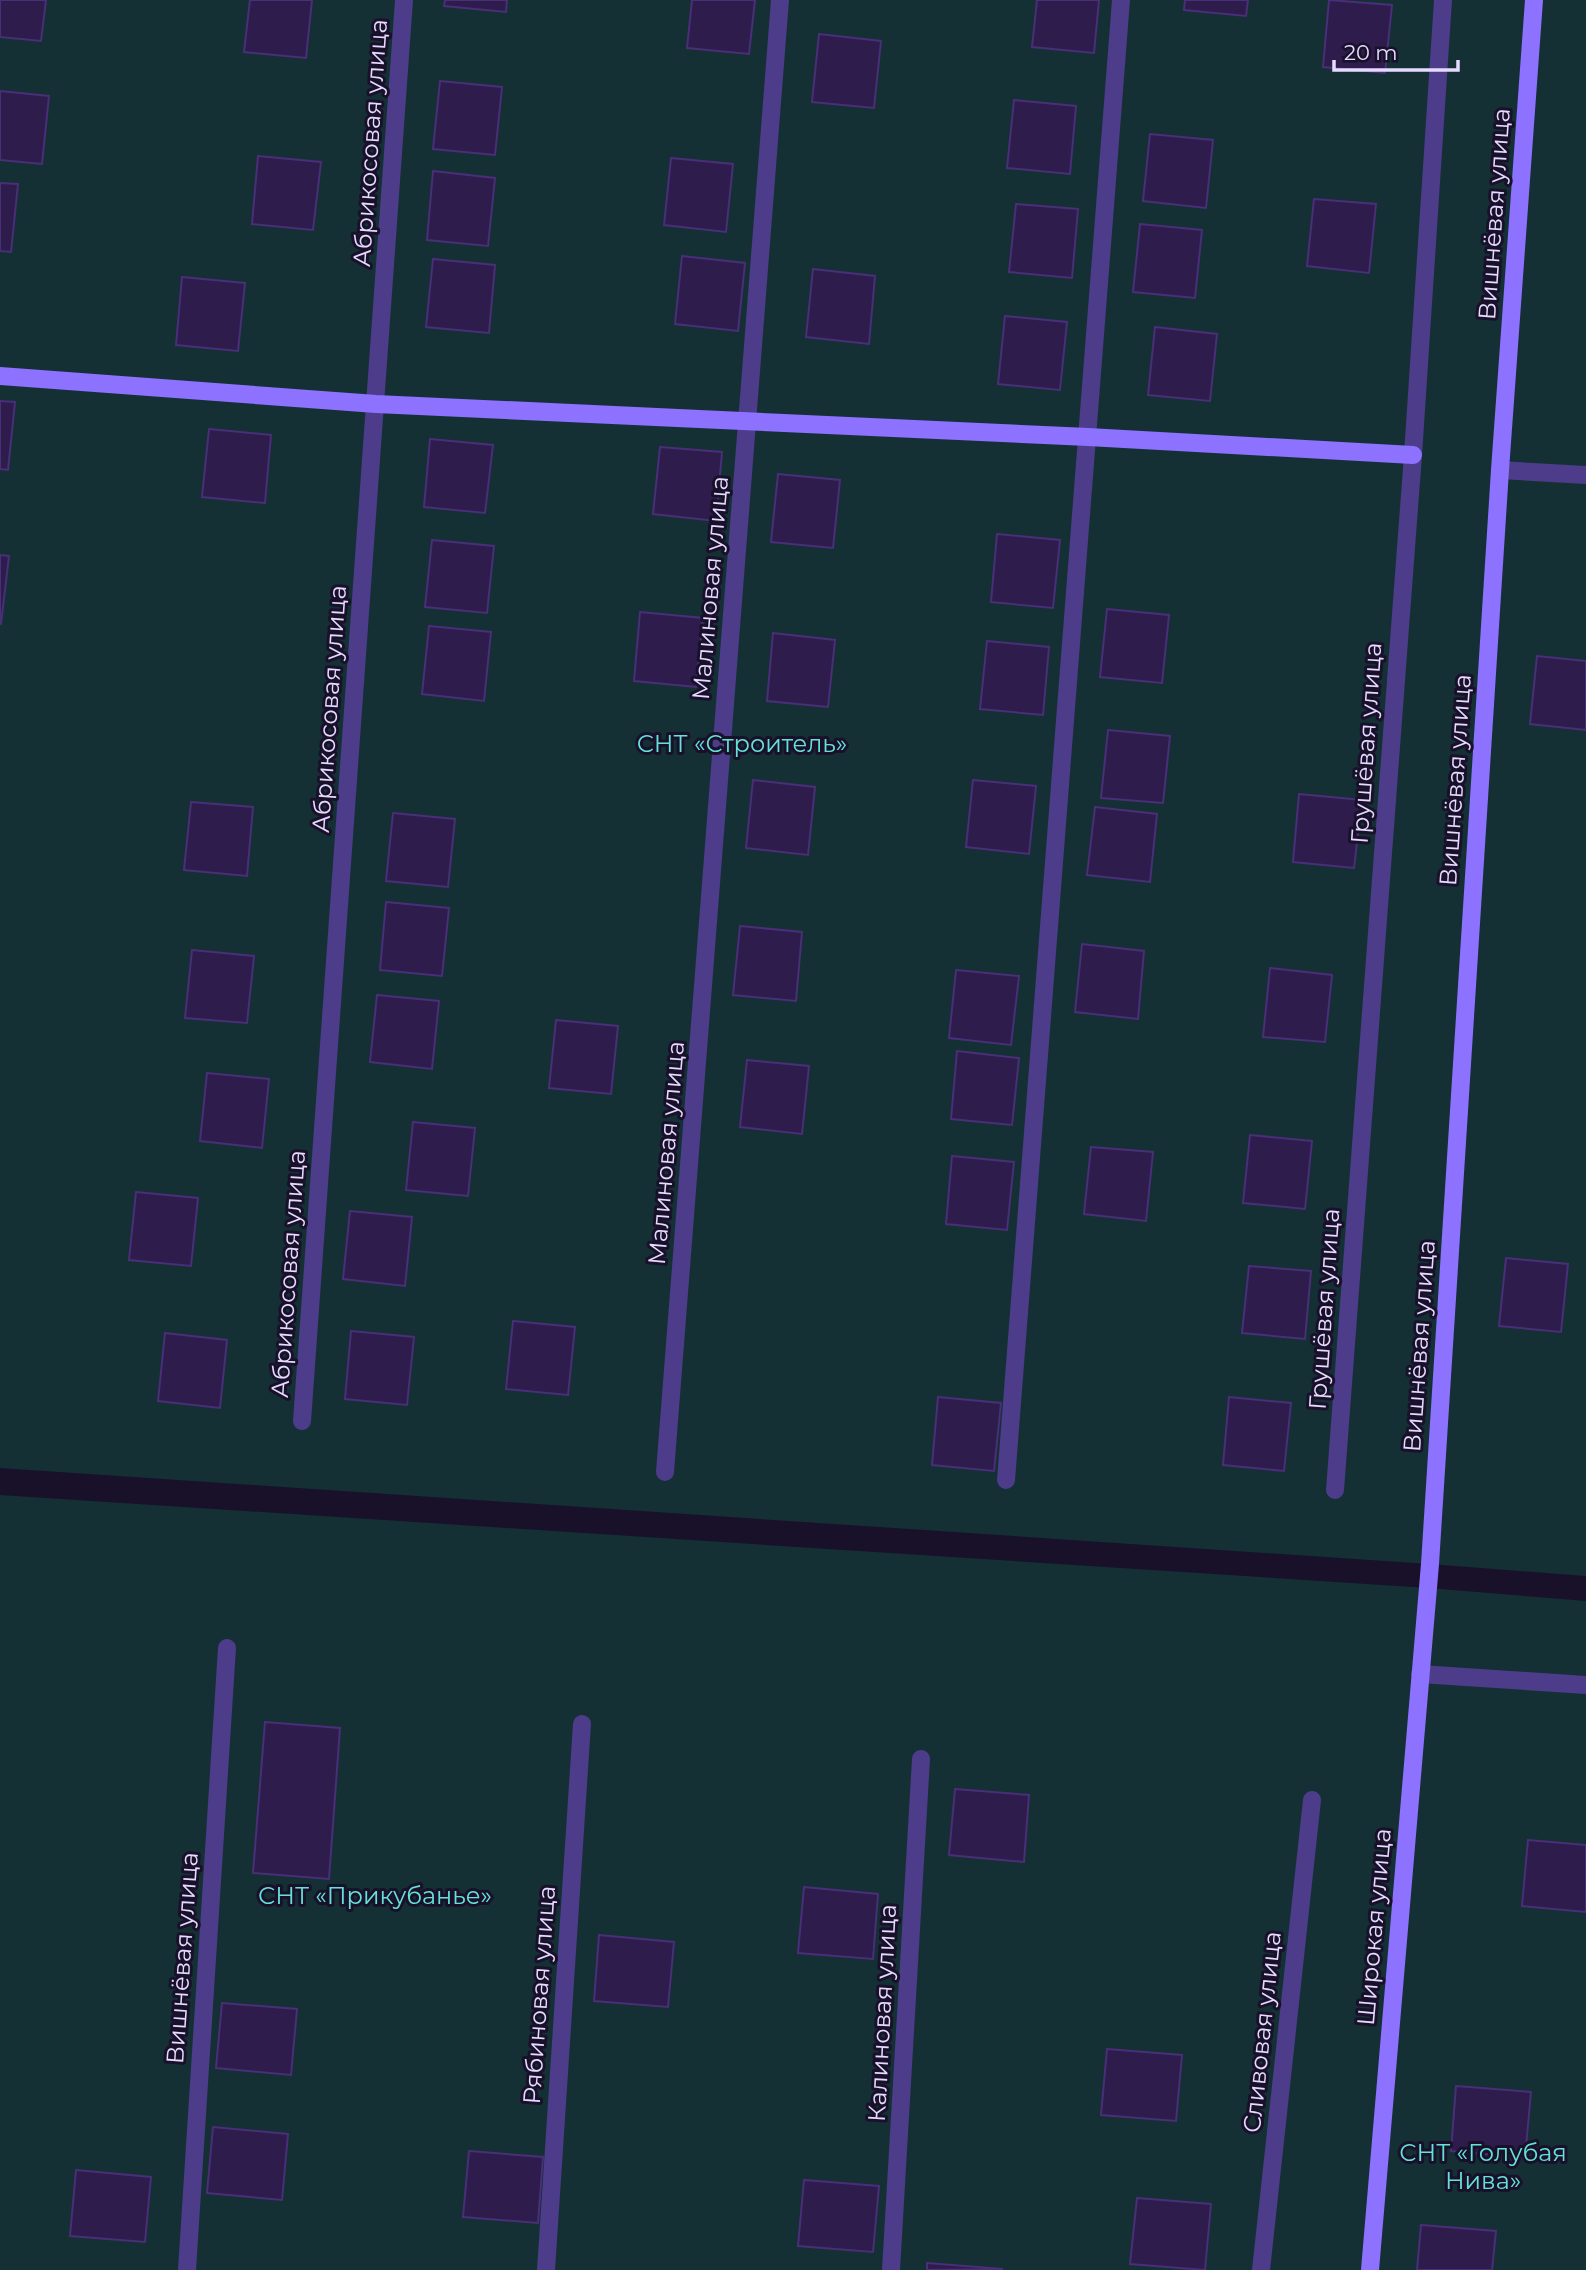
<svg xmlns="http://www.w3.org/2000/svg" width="1586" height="2270" font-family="Montserrat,sans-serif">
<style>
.green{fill:#143035}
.building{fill:#2e1c4c;stroke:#492e78;stroke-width:2}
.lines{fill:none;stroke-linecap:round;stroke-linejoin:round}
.street{stroke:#4c3c89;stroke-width:18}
.secondary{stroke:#8d71ff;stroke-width:18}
.labels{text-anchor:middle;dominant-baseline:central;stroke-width:6;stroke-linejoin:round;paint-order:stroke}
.street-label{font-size:24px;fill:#e5daff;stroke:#19112a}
.park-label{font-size:24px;fill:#64e1d8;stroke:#19112a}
</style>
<rect width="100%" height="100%" fill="#19112a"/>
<g class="green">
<path d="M0,0H1586V1576L1430,1564L0,1468Z"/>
<path d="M0,1495L1428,1588L1586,1601V2270H0Z"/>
</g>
<g class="building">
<path d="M0,0H46L41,41L0,37Z"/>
<path d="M250,0H312L306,58L244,52Z"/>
<path d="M445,0H507L506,12L444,6Z"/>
<path d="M692,0H755L749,54L687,48Z"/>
<path d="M1037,0H1099L1094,53L1032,47Z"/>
<path d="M1185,0H1248L1246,16L1184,10Z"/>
<path d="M1329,0L1392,5L1385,73L1323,67Z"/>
<path d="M819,34L881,41L874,108L812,102Z"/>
<path d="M440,81L502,87L495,155L433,149Z"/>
<path d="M0,91L49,96L42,164L0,160Z"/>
<path d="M1014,100L1076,106L1070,174L1007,168Z"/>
<path d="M1150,134L1213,140L1206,208L1143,201Z"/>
<path d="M258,156L321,162L313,230L252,224Z"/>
<path d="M671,158L733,164L726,232L664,225Z"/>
<path d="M433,171L495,178L488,246L427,240Z"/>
<path d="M0,183L18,184L11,252L0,251Z"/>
<path d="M1314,199L1376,204L1369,273L1307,266Z"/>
<path d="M1016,204L1078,209L1072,278L1009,272Z"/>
<path d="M1140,224L1202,230L1195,298L1133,292Z"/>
<path d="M682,256L745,263L738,331L675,324Z"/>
<path d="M433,259L495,265L489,333L426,327Z"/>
<path d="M813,269L875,276L869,344L806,337Z"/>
<path d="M182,277L245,283L238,351L176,345Z"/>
<path d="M1005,316L1067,322L1060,390L998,384Z"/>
<path d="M1155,327L1217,334L1210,401L1148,395Z"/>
<path d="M0,401L15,402L8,470L0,469Z"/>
<path d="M209,429L271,435L265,503L202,497Z"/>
<path d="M430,439L493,445L485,513L424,507Z"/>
<path d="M660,447L722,452L716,521L653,514Z"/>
<path d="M778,474L840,480L833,548L771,542Z"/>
<path d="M997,534L1060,540L1053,608L991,602Z"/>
<path d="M432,540L494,546L487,613L425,607Z"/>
<path d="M0,555L9,556L1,624H0Z"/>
<path d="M1107,609L1169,615L1162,683L1100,677Z"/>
<path d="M640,612L703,618L696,687L634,681Z"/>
<path d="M429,626L491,632L484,701L422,694Z"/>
<path d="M773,633L835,640L828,707L767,701Z"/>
<path d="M987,641L1049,647L1043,715L980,709Z"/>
<path d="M1537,656L1586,661V730L1530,724Z"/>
<path d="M1108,730L1170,736L1163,803L1101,798Z"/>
<path d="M753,780L815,787L808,855L746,848Z"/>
<path d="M973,780L1036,786L1029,854L966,847Z"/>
<path d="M1299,794L1362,800L1354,868L1293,862Z"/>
<path d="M191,802L253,807L247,876L184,870Z"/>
<path d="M1095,807L1157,814L1150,882L1087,875Z"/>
<path d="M393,813L455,819L448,887L386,881Z"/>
<path d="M386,902L449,908L442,976L380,970Z"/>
<path d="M740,926L802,932L796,1001L733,995Z"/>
<path d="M1082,944L1144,951L1138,1019L1075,1012Z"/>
<path d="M192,950L254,956L247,1023L185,1018Z"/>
<path d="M1270,968L1332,975L1325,1042L1263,1037Z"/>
<path d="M956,970L1019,976L1011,1045L949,1038Z"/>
<path d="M377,995L439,1001L432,1069L370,1062Z"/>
<path d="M556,1020L618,1026L611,1094L549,1088Z"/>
<path d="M957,1051L1019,1058L1012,1125L951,1119Z"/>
<path d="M747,1060L809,1066L802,1134L740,1127Z"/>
<path d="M207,1073L269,1079L262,1148L200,1141Z"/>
<path d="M413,1122L475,1128L468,1196L406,1190Z"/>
<path d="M1250,1135L1312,1141L1305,1209L1243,1203Z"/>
<path d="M1091,1147L1153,1152L1146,1221L1084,1214Z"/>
<path d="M952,1156L1014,1162L1007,1230L946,1224Z"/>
<path d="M136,1192L198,1198L191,1266L129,1260Z"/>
<path d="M350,1211L412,1217L405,1286L343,1279Z"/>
<path d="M1506,1258L1568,1264L1561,1332L1499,1326Z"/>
<path d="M1249,1266L1311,1271L1305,1339L1242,1333Z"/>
<path d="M513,1321L575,1327L568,1395L506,1389Z"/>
<path d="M351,1331L414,1337L407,1405L345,1399Z"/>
<path d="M165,1333L227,1340L220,1408L158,1401Z"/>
<path d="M938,1397L1001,1403L994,1471L932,1465Z"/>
<path d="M1229,1397L1291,1403L1284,1471L1223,1465Z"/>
<path d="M265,1722L340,1728L329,1879L253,1873Z"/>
<path d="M955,1789L1029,1795L1024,1862L949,1855Z"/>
<path d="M1528,1840L1586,1845V1912L1522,1906Z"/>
<path d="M804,1887L878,1894L873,1959L798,1953Z"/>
<path d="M599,1935L674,1942L668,2007L594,2001Z"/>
<path d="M222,2003L297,2009L291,2075L216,2068Z"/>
<path d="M1107,2049L1182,2055L1176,2121L1101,2115Z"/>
<path d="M1456,2086L1531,2092L1525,2158L1451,2151Z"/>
<path d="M213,2127L288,2134L282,2200L207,2193Z"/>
<path d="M469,2151L543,2157L538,2223L463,2217Z"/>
<path d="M76,2170L151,2177L145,2242L70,2236Z"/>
<path d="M804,2180L879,2186L873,2252L798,2246Z"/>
<path d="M1137,2198L1211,2204L1205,2270L1130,2264Z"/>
<path d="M1421,2225L1496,2231L1492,2270H1417Z"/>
<path d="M927,2263L1003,2269L927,2270Z"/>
</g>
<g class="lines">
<g class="street">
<path d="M1500,470L1586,475"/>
<path d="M302,1421L404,0"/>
<path d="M665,1472L780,0"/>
<path d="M1006,1480L1121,0"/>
<path d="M1335,1490L1413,455L1443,0"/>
<path d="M1420,1674L1586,1685"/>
<path d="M187,2270L227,1648"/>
<path d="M546,2270L582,1724"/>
<path d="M891,2270L921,1759"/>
<path d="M1261,2270L1312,1800"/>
</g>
<g class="secondary">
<path d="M0,376L376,404L1088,437L1413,455"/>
<path d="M1370,2270L1430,1564L1500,470L1534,0"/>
</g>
</g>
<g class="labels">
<g class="street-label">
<text transform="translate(370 143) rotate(-86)">Абрикосовая улица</text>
<text transform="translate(1494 214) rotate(-86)">Вишнёвая улица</text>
<text transform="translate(710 588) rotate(-85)">Малиновая улица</text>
<text transform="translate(329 709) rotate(-86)">Абрикосовая улица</text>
<text transform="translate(1366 743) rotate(-86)">Грушёвая улица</text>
<text transform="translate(1455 780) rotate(-86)">Вишнёвая улица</text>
<text transform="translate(666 1153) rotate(-85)">Малиновая улица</text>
<text transform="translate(288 1274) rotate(-86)">Абрикосовая улица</text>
<text transform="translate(1324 1309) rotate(-86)">Грушёвая улица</text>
<text transform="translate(1419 1346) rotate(-86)">Вишнёвая улица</text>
<text transform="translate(1374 1927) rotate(-85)">Широкая улица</text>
<text transform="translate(182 1958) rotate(-86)">Вишнёвая улица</text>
<text transform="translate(539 1995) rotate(-86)">Рябиновая улица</text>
<text transform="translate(882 2013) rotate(-87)">Калиновая улица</text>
<text transform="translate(1262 2032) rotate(-84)">Сливовая улица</text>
</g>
<g class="park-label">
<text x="742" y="743">СНТ «Строитель»</text>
<text x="375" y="1895">СНТ «Прикубанье»</text>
<text x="1483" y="2152">СНТ «Голубая<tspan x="1483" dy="28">Нива»</tspan></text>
</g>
</g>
<path d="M1334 60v10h124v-10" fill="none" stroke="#e5daff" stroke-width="3.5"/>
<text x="1344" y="60" font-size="21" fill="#e5daff" stroke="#19112a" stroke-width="5" paint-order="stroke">20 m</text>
</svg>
